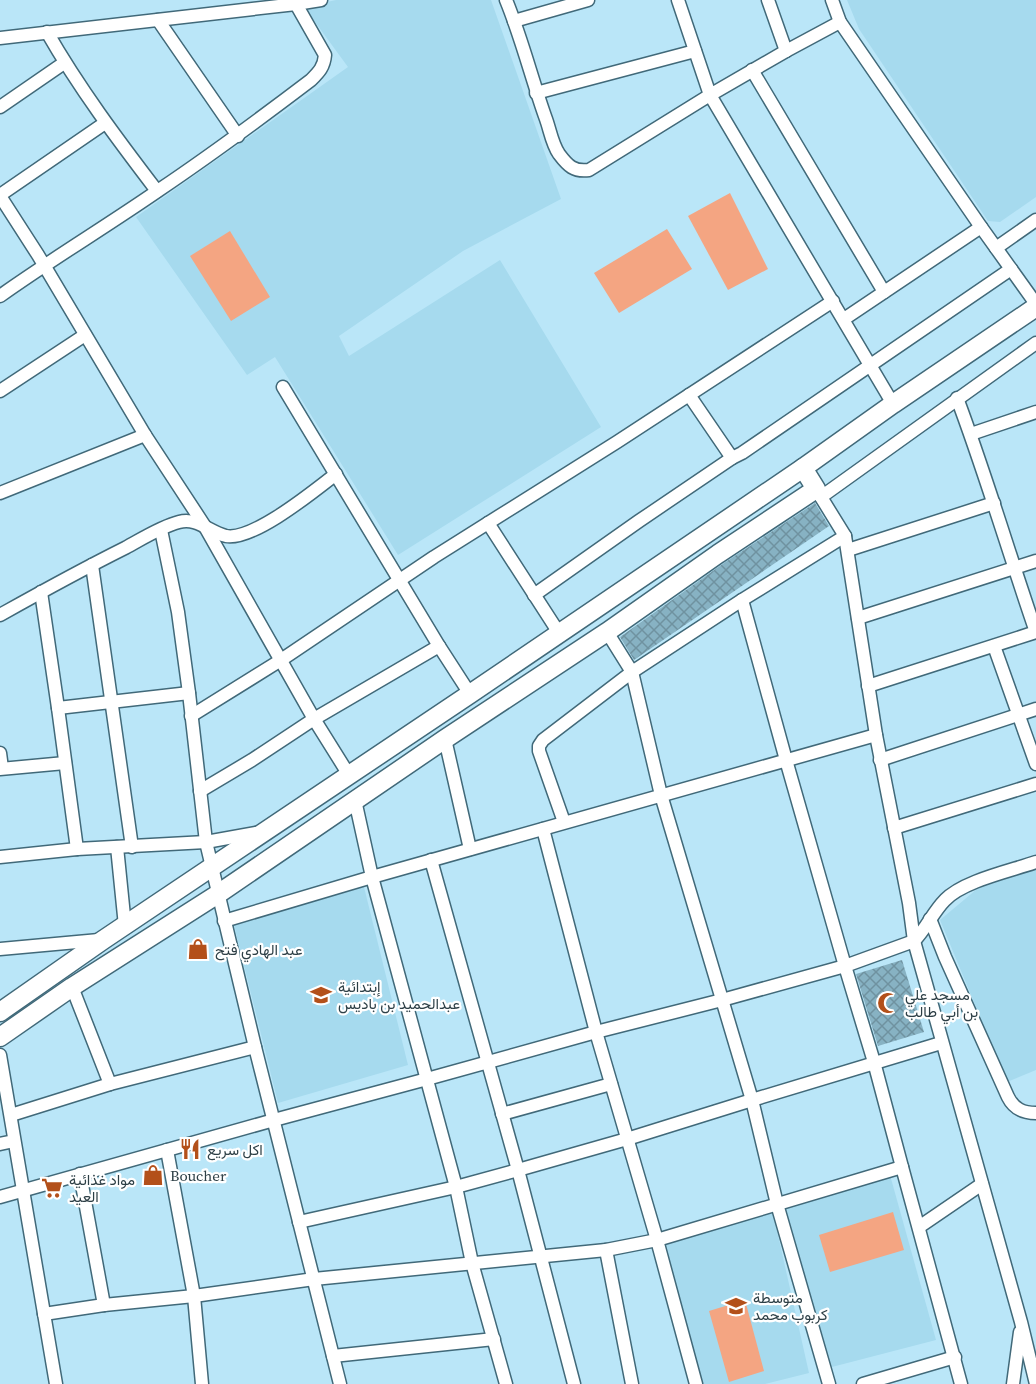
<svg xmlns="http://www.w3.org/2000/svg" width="1036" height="1384" font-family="'Source Serif 4',Vazirmatn,serif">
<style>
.built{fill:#a6daee}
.green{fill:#f4a582}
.building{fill:url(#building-cross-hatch)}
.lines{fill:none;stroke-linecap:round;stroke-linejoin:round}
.minor-casing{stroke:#416979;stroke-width:15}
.secondary-casing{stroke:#416979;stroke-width:21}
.minor{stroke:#fff;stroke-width:12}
.secondary{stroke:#fff;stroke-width:18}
.labels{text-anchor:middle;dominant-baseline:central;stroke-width:4.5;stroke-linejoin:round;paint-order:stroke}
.poi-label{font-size:15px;fill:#2d3f46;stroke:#fff;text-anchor:start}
</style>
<defs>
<pattern id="building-cross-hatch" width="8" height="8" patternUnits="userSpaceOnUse" patternTransform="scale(1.5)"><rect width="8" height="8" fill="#87b2c3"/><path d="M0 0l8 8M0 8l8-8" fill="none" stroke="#6f92a0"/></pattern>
</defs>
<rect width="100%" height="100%" fill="#bae6f8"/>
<g class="built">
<path d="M336,0H491L561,199L463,251L339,336L349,356L500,260L601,427L398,555L275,357L247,375L136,217L348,67L304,7Z"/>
<path d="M847,0H1036V197L1000,222L988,221L859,29Z"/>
<path d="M1036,868V1070L1007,1082L940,920L977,889Z"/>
<path d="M364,887L408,1065L278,1103L234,925Z"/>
<path d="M890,1175L936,1340L828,1368L778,1201Z"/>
<path d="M771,1204L809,1373L765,1384H699L661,1239Z"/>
</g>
<g class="green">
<path d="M730,193L768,269L728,290L688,216Z"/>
<path d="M667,229L692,269L619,313L594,273Z"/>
<path d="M230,231L270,297L231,321L190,256Z"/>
<path d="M893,1212L904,1250L830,1272L819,1235Z"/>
<path d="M745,1300L764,1371L729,1382L709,1311Z"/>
</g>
<g class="building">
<path d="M815,503L829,526L634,660L620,637L724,563Z"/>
<path d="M902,960L924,1032L878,1046L856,974Z"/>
</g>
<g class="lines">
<defs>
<g id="minor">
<path d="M506,0C522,39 532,80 546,119C550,130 552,144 559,154C568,166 574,172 589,170L710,95L893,404"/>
<path d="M678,0L710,95L786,51L840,22"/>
<path d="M768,0L786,51"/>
<path d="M832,0L840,22L981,227L1036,304"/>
<path d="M158,20L238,136"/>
<path d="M514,21L588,0"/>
<path d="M47,32C79,88 118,140 157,191"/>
<path d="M0,38L296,4L321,0"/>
<path d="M752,70L884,292"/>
<path d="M536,93L695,51"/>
<path d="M0,107L64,63"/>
<path d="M0,195L105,123"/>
<path d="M0,196L38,255L145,435L204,525L314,719L349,775"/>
<path d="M996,248L1036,220"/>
<path d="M0,296C52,259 107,226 159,190C211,155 261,118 311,80C319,72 324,67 325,55L296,4"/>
<path d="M844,319L981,227"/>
<path d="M283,387L439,646L470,694"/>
<path d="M0,391L85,335"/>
<path d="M689,395L732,458L742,453L1011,269"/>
<path d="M971,434L1036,412"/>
<path d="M816,489L845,536L876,735L909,903L914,941L1021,1322L1036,1384"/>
<path d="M0,493L145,435"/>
<path d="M821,497L1036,343"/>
<path d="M488,523L559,633"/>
<path d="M161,530L178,612L189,693L206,842L255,1047L340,1384"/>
<path d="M848,550L994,503"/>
<path d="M92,565L132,847"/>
<path d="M41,592L58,708L77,849"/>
<path d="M534,595L639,521L732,458"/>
<path d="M742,600L786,760L845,966L874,1062L902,1167L961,1384"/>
<path d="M0,615C41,592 83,569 125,548C142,539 160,527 179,522C197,517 209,532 226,536C253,541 314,491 336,474"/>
<path d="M858,618L1036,561"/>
<path d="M607,632L632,672L661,795L752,1100L777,1204L829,1384"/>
<path d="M994,646L1036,764"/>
<path d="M868,686L1036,632C1009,554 986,475 957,398"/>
<path d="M58,708L189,693"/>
<path d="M191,716L281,660L434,557L617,442L833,301"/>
<path d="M445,739L470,849"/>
<path d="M0,753L2,768"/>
<path d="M880,760L1036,709"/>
<path d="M0,769L65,763"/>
<path d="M200,791L252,760L314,719L439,646"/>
<path d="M355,800L372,877L456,1187L472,1263L506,1384"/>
<path d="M564,822L539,751V746L543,740L632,672L742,600L845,536"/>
<path d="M894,828L1036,784"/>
<path d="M543,829L596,1032L657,1240L696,1384"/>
<path d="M117,847L125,926"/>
<path d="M0,857L77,849L206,842L256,833"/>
<path d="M431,860L518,1170L574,1384"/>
<path d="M930,919L945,957L1008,1097C1014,1109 1023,1113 1036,1113"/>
<path d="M224,921L372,877L876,735"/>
<path d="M0,949L99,940"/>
<path d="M72,987L110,1084"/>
<path d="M0,1055L56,1384"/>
<path d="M502,1114L611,1084"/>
<path d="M11,1115L110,1084L255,1047"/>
<path d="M0,1144L14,1141"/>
<path d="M167,1150L194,1296L202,1384"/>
<path d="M80,1174L104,1305"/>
<path d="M0,1197L274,1120L427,1079L596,1032L722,1000L845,966L914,941C926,929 933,912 945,900C963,881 1010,871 1036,862"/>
<path d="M299,1222L456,1187L518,1170L627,1139L752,1100L941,1043"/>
<path d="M919,1227L982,1184"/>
<path d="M606,1250L632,1384"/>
<path d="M44,1314L104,1305L194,1296L314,1279L606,1250L657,1240L902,1167"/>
<path d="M333,1356L494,1339"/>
<path d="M863,1384L955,1357"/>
<path d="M1013,1384L1020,1332"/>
</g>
<g id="secondary">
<path d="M0,1012L103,940L470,694L803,468L893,404L1036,307"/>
<path d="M0,1037L72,987L218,894L445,739L607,632L718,554L816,489L803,468"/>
</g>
</defs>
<use href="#minor" class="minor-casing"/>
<use href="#secondary" class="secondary-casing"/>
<use href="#minor" class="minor"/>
<use href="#secondary" class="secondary"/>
</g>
<defs>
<symbol id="shop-bare" viewBox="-9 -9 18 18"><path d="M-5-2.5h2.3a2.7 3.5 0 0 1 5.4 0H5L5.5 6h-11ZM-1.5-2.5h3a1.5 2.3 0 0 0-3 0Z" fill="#b3501a" stroke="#fff" stroke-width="2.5" paint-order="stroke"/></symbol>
<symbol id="school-bare" viewBox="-9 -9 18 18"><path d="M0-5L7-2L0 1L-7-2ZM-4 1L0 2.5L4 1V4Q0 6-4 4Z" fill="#b3501a" stroke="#fff" stroke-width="2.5" paint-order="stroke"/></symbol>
<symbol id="mosque-bare" viewBox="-9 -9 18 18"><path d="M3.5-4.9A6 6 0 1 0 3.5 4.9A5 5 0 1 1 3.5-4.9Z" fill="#b3501a" stroke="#fff" stroke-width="2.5" paint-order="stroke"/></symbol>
<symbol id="restaurant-bare" viewBox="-9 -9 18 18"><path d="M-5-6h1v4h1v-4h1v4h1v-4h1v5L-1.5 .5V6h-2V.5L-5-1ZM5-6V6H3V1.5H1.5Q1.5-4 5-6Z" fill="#b3501a" stroke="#fff" stroke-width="2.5" paint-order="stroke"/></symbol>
<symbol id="supermarket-bare" viewBox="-9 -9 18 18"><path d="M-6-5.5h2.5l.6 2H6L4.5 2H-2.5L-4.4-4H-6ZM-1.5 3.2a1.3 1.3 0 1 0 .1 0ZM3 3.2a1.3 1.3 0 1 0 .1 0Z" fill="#b3501a" stroke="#fff" stroke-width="2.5" paint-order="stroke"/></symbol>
</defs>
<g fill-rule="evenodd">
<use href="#shop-bare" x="183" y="934" width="30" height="30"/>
<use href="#school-bare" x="306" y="980" width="30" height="30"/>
<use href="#mosque-bare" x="873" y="988" width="30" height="30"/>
<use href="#restaurant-bare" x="175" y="1134" width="30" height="30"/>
<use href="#shop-bare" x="138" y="1160" width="30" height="30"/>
<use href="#supermarket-bare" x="37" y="1173" width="30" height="30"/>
<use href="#school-bare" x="721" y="1291" width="30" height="30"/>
</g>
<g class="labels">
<g class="poi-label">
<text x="215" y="949">عبد الهادي فتح</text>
<text x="338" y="986">إبتدائية<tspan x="338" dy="17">عبدالحميد بن باديس</tspan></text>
<text x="905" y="994">مسجد علي<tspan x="905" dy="17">بن أبي طالب</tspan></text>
<text x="207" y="1149">اكل سريع</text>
<text x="170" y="1175">Boucher</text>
<text x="69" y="1179">مواد غذائية<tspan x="69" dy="17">العيد</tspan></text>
<text x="753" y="1297">متوسطة<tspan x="753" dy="17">كربوب محمد</tspan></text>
</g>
</g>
</svg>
